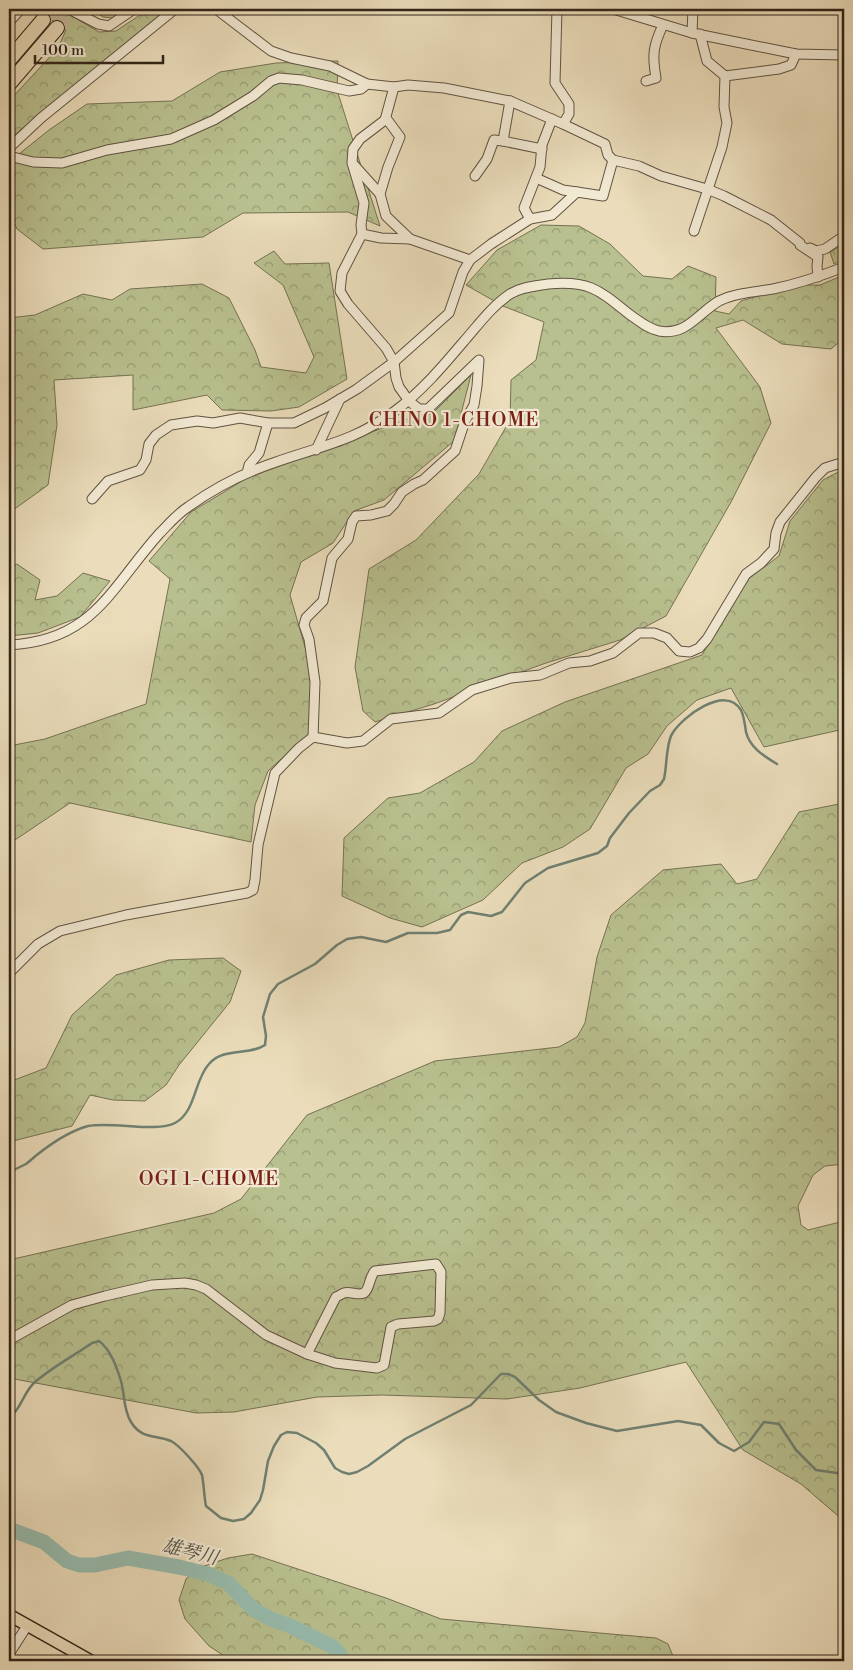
<svg xmlns="http://www.w3.org/2000/svg" width="853" height="1670" font-family="'Libre Bodoni','Noto Serif JP',serif">
<style>
.forest{fill:url(#forest-crowns);stroke:#757254}
.lines{fill:none;stroke-linecap:round;stroke-linejoin:round}
.stream{stroke:#6f8072;stroke-width:2.5}
.river{stroke:#98bcae;stroke-width:15}
.highway-tunnel{stroke:#c6b89b;stroke-width:14;stroke-dasharray:14 7;stroke-linecap:butt}
.minor-casing{stroke:#605342;stroke-width:11}
.major-casing{stroke:#312519;stroke-width:14}
.highway-casing{stroke:#312519;stroke-width:16}
.minor{stroke:#f2e9d3;stroke-width:9}
.major{stroke:#ebddbb;stroke-width:11}
.highway{stroke:#ebddbb;stroke-width:14}
.labels{text-anchor:middle;dominant-baseline:central;stroke-width:4.5;stroke-linejoin:round;paint-order:stroke}
.neighbourhood-label{font-size:19px;letter-spacing:1px;fill:#7a1f14;stroke:#f2e9d3}
.water-label{font-size:19px;font-style:italic;fill:#505246;stroke:#f2e9d3}
</style>
<defs>
<pattern id="forest-crowns" width="20" height="18" patternUnits="userSpaceOnUse" patternTransform="scale(1.25)"><rect width="20" height="18" fill="#b9c08f"/><path d="M2 6a3 3 0 1 1 6 0M12 15a3 3 0 1 1 6 0" fill="none" stroke="#979c74"/></pattern>
</defs>
<rect width="100%" height="100%" fill="#ebddbb"/>
<filter id="stains"><feTurbulence type="fractalNoise" baseFrequency=".004" numOctaves="4"/><feColorMatrix values="0 0 0 0 .2 0 0 0 0 .09 0 0 0 0 .02 0 0 0 .5 -.17"/></filter>
<radialGradient id="worn" r=".72"><stop offset=".6" stop-color="#630" stop-opacity="0"/><stop offset="1" stop-color="#630" stop-opacity=".3"/></radialGradient>
<g class="forest">
<path d="M36,9H60L99,32L116,31L149,9H167L12,137L9,138V101L58,48L66,30Z"/>
<path d="M90,9H125L113,18L103,17Z"/>
<path d="M338,61L337,90L380,226L348,212L243,213L203,237L43,249L17,229L10,214H9V162L49,130L87,104L172,101L220,72L276,63Z"/>
<path d="M541,225L579,226L610,244L643,276L672,279L688,266L716,277L715,311L729,314L741,301L795,285H820L844,275V338L831,349L782,344L743,320L716,328L760,387L771,423L731,502L666,616L620,640L546,663L434,704L375,722L363,711L355,667L369,569L416,540L479,474L510,420L511,380L536,360L544,322L503,306L466,285L497,250Z"/>
<path d="M844,244V259L834,264L830,252Z"/>
<path d="M274,251L285,264L329,263L347,379L299,407L271,411L222,410L207,395L133,410V375L54,380L57,425L48,485L9,513V318L35,315L83,294L112,300L130,289L202,284L229,298L255,350L261,367L306,373L314,357L283,285L254,263Z"/>
<path d="M471,375L454,441L384,500L354,511L333,543L301,562L290,595L314,678L311,732L268,771L255,805L251,842L70,803L9,844V746L45,739L146,704L170,579L149,561L191,512L247,478L415,416L435,411Z"/>
<path d="M844,469V729L764,747L731,688L697,700L667,726L648,754L626,768L590,829L563,847L522,863L483,900L422,927L390,918L342,896L344,838L388,798L420,793L474,762L502,731L565,702L702,655L747,580L779,556L790,521L823,480Z"/>
<path d="M17,564L40,580L35,600L57,596L83,573L110,581L80,617L38,633L9,636V568Z"/>
<path d="M844,803V1164L825,1166L813,1175L798,1206L801,1225L808,1230L844,1221V1521L801,1484L743,1450L686,1362L580,1388L507,1399L382,1395L317,1397L234,1412L196,1413L9,1378V1260L214,1213L241,1199L307,1115L435,1061L559,1047L577,1037L585,1023L597,957L611,915L663,870L721,864L737,884L757,879L799,812Z"/>
<path d="M223,958L241,971L230,1002L179,1065L166,1085L145,1101L113,1100L90,1095L72,1126L9,1142V1082L46,1068L72,1015L116,975L169,960Z"/>
<path d="M252,1554L386,1598L441,1619L656,1638L668,1644L675,1661H232L209,1646L185,1619L179,1600L186,1579L201,1567L228,1558Z"/>
</g>
<g class="lines">
<g class="stream">
<path d="M9,1172C14,1170 20,1167 26,1164C30,1161 34,1157 38,1154C52,1143 70,1131 88,1126C112,1121 156,1133 175,1123C196,1112 194,1080 209,1064C223,1047 249,1056 265,1045L266,1036L263,1017L270,994L278,984L315,964L337,945L347,939L361,937L386,942L408,933H437L450,930L461,915L468,912L491,916L502,912L525,883L548,868L598,853L607,846L610,838L629,813L650,791L660,785L664,779C667,766 666,744 672,734C682,717 725,684 741,710C744,716 745,725 746,732C750,748 764,756 777,764"/>
<path d="M9,1418C21,1410 23,1393 34,1383C49,1369 75,1355 92,1343L99,1341C111,1350 117,1368 121,1381C125,1395 123,1409 131,1422C142,1440 155,1434 171,1441C179,1445 199,1467 202,1475C204,1485 204,1496 206,1506L221,1518L233,1521L244,1519L251,1513L260,1500L263,1490L268,1461L274,1446L281,1435L287,1432L297,1433L316,1443L324,1450L335,1468L342,1472L349,1474L357,1472L368,1466L405,1439L471,1405L501,1374H508L515,1377L539,1400L556,1412L586,1423L617,1431L678,1421L701,1425L719,1443L734,1451L749,1442L764,1422L779,1424L796,1450L816,1470L844,1474"/>
</g>
<path class="river" d="M9,1529L44,1542L67,1561L79,1565H95L128,1558L179,1567L208,1574L228,1583L253,1609L271,1619L290,1626L333,1647L345,1661"/>
<g class="highway-tunnel">
<path d="M43,20L53,9"/>
<path d="M57,28L76,9"/>
</g>
<defs>
<g id="minor">
<path d="M69,9L98,24L109,26L134,9"/>
<path d="M216,9L271,51L291,58L330,66L367,84L394,87"/>
<path d="M557,9L555,83L569,104V114L563,124"/>
<path d="M613,9L692,33L796,54L844,55"/>
<path d="M9,22L21,9"/>
<path d="M692,33L693,9"/>
<path d="M725,76L779,69L791,65L796,54"/>
<path d="M646,81L656,78C652,55 653,46 663,25"/>
<path d="M386,118L400,137L388,167L380,194L386,216L410,239L470,260"/>
<path d="M503,141L542,149"/>
<path d="M9,148L41,118L175,9"/>
<path d="M9,156L33,162L62,163L107,150L171,139L214,120L253,96L271,81L279,78L302,80L349,91L361,89L367,84"/>
<path d="M354,165L380,194"/>
<path d="M475,176L487,159L494,140L503,141L510,101"/>
<path d="M536,178L563,190L577,192"/>
<path d="M530,219L524,208L540,167L542,145L552,119"/>
<path d="M694,231L722,147L727,123L724,107L725,76L707,61L700,34"/>
<path d="M362,234L381,238L410,239"/>
<path d="M810,248L816,251L825,249L844,236"/>
<path d="M316,450L340,399"/>
<path d="M247,473L249,465L259,453L268,423"/>
<path d="M92,499L108,481L140,470L146,460L149,444L156,435L171,425L197,421L213,423L240,418L268,423H294L325,408L357,389L394,362L449,313L463,272L470,260L491,244L530,219L552,215L577,192L603,196L613,160"/>
<path d="M9,645C93,641 110,589 159,534C168,525 177,514 188,507C216,487 243,473 276,462C321,446 355,441 395,411C422,391 443,366 465,340C479,324 492,306 510,294C521,287 536,286 548,284C589,280 599,290 629,314C639,321 647,328 659,331C687,336 698,313 719,301C735,293 755,292 773,289C797,284 821,276 844,267"/>
<path d="M313,737L315,682L309,639L304,625L306,618L323,601L332,558L348,539L352,522L356,516L371,515L387,511L394,504L402,492L414,484L423,480L455,451L465,421L474,405L477,386L479,360L428,409H419L409,401L399,387L396,378L394,362L386,348L348,304L340,291L342,273L362,234L361,225L364,203L352,163L353,149L360,139L385,120L394,87L408,85L444,88L510,101L563,124L605,144L608,155L613,160L639,166L661,176L707,189L724,196L771,220L800,243V245L818,257L817,266L818,277"/>
<path d="M9,973L38,944L60,931L126,915L247,893L253,890L255,880L258,845L275,773L299,748L313,737L347,743L363,741L391,719L439,713L472,690L511,678L540,675L569,663L590,661L613,653L639,633H654L667,638L679,651L690,652L699,648L707,639L746,574L761,563L774,549L776,533L780,522L816,477L825,468L844,462"/>
<path d="M436,1264L441,1272L440,1313L438,1319L434,1321L398,1324L391,1327L384,1365L377,1368L335,1363L307,1354L336,1297C339,1296 341,1294 344,1293C350,1291 358,1296 364,1293C370,1289 369,1277 375,1271Z"/>
<path d="M9,1340L72,1305L105,1296L152,1285L185,1283L196,1285L206,1289L266,1335L307,1354"/>
<path d="M9,1654L27,1626"/>
</g>
<g id="major">
<path d="M9,1615L91,1661"/>
<path d="M843,1661L844,1659"/>
</g>
<g id="highway">
<path d="M9,60L43,20"/>
<path d="M9,84L57,28"/>
</g>
</defs>
<use href="#minor" class="minor-casing"/>
<use href="#major" class="major-casing"/>
<use href="#highway" class="highway-casing"/>
<use href="#minor" class="minor"/>
<use href="#major" class="major"/>
<use href="#highway" class="highway"/>
</g>
<g class="labels">
<g class="neighbourhood-label">
<text x="454" y="420">CHINO 1-CHOME</text>
<text x="209" y="1179">OGI 1-CHOME</text>
</g>
<g class="water-label">
<text transform="translate(190 1552) rotate(14)">雄琴川</text>
</g>
</g>
<rect width="853" height="1670" fill="none" stroke="#ebddbb" stroke-width="30"/>
<rect x="10" y="10" width="833" height="1650" fill="none" stroke="#312519" stroke-width="2.5"/>
<rect x="15" y="15" width="823" height="1640" fill="none" stroke="#312519"/>
<path d="M35 55v8h128v-8" fill="none" stroke="#312519" stroke-width="2.5"/>
<text x="42" y="55" font-size="15" fill="#312519" stroke="#f2e9d3" stroke-width="4" paint-order="stroke">100 m</text>
<rect width="100%" height="100%" filter="url(#stains)"/>
<rect width="100%" height="100%" fill="url(#worn)"/>
</svg>
